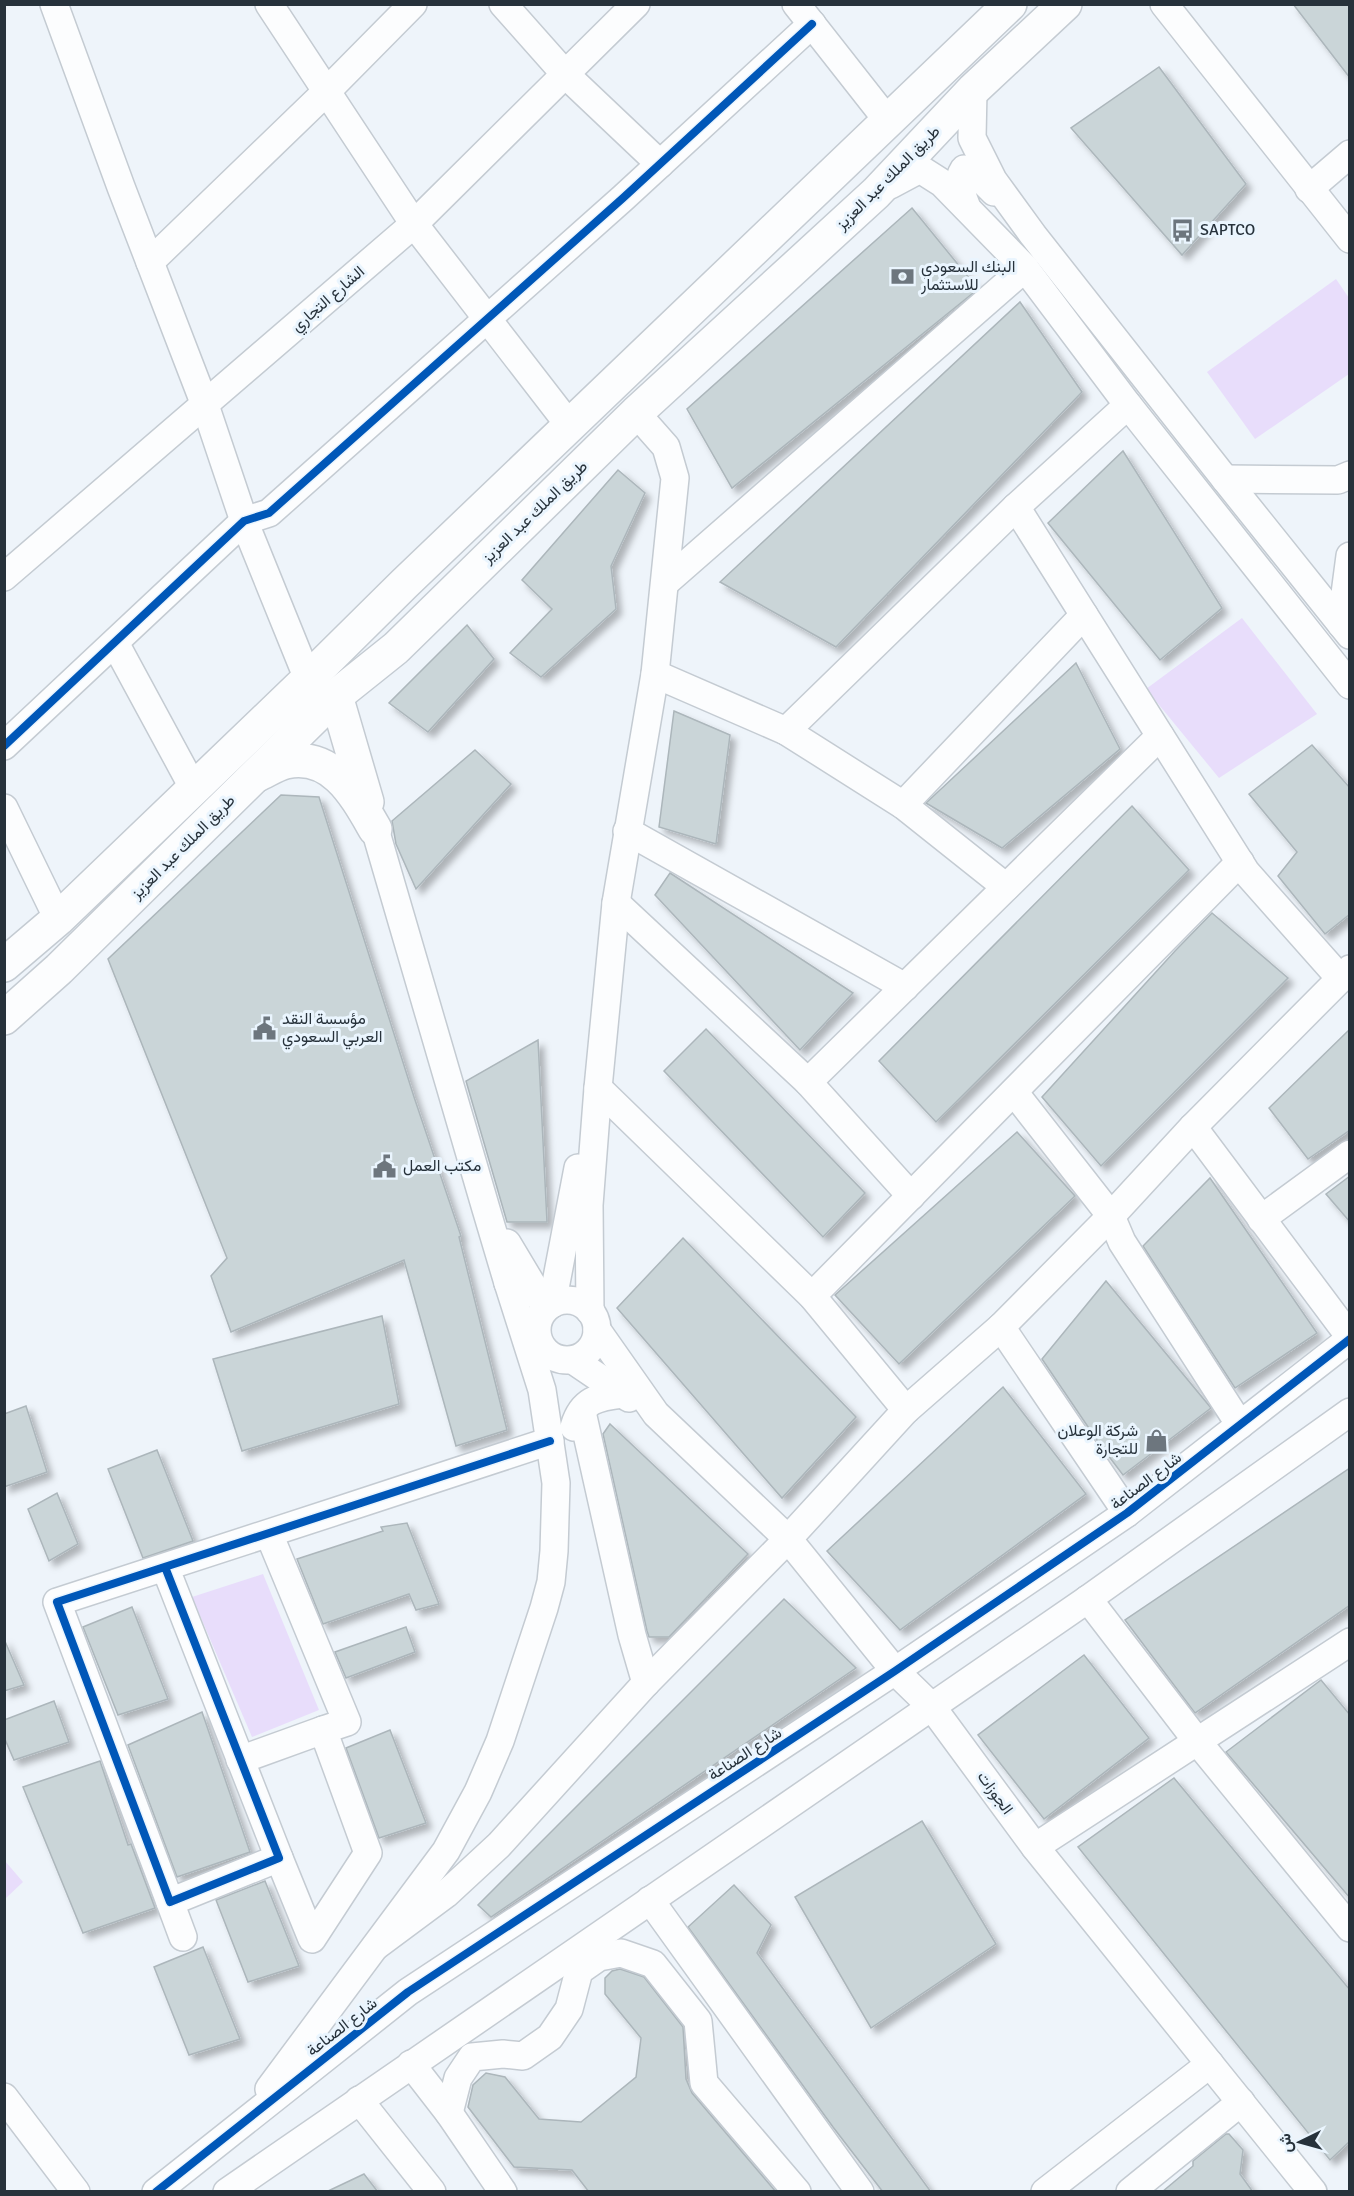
<svg xmlns="http://www.w3.org/2000/svg" width="1354" height="2196" font-family="Signika,Vazirmatn,sans-serif">
<style>
.green{fill:#e8ddfb}
.building{fill:#cad5d8;stroke:#acb6bb;stroke-width:1.5;filter:url(#shadow)}
.lines{fill:none;stroke-linecap:round;stroke-linejoin:round}
.minor-casing{stroke:#c4cbd2;stroke-width:30}
.major-casing{stroke:#c4cbd2;stroke-width:36}
.highway-casing{stroke:#c4cbd2;stroke-width:36}
.minor{stroke:#fcfdfe;stroke-width:27}
.major{stroke:#fcfdfe;stroke-width:33}
.highway{stroke:#fcfdfe;stroke-width:33}
.cycleway-casing{stroke:#eaf5fe;stroke-width:11}
.cycleway{stroke:#0057b8;stroke-width:8}
.labels{text-anchor:middle;dominant-baseline:central;stroke-width:6;stroke-linejoin:round;paint-order:stroke}
.street-label{font-size:16px;fill:#27323b;stroke:#eaf5fe}
.poi-label{font-size:16px;fill:#27323b;stroke:#eaf5fe;text-anchor:start}
</style>
<defs>
<filter id="shadow"><feDropShadow dx="5.5" dy="5.5" stdDeviation="3" flood-color="#0004"/></filter>
</defs>
<rect width="100%" height="100%" fill="#eef4fa"/>
<g class="green">
<path d="M1336,279L1349,298V374L1255,439L1207,372Z"/>
<path d="M1242,618L1317,714L1219,778L1146,689Z"/>
<path d="M263,1574L319,1710L252,1737L192,1597Z"/>
<path d="M5,1861L23,1882L5,1899H4Z"/>
</g>
<g class="building">
<path d="M1293,4H1350V78Z"/>
<path d="M1159,67L1246,184L1182,255L1071,128Z"/>
<path d="M912,208L978,289L732,488L687,409Z"/>
<path d="M1020,302L1082,392L836,647L720,582Z"/>
<path d="M1123,451L1222,608L1160,660L1048,523Z"/>
<path d="M618,470L645,493L611,566L616,609L541,677L510,653L552,609L522,580Z"/>
<path d="M467,625L494,659L428,732L389,703Z"/>
<path d="M1076,663L1120,749L1002,848L926,803Z"/>
<path d="M674,711L730,735L716,844L659,827Z"/>
<path d="M1312,745L1350,788V914L1325,934L1278,876L1297,852L1249,794Z"/>
<path d="M475,750L511,784L416,889L396,844L392,821Z"/>
<path d="M281,795L319,797L414,1097L461,1236L459,1237L507,1430L456,1446L404,1260L231,1332L211,1276L227,1258L108,959Z"/>
<path d="M1132,806L1189,870L936,1122L879,1061Z"/>
<path d="M670,873L853,993L800,1050L655,895Z"/>
<path d="M1212,913L1288,978L1101,1166L1042,1097L1175,951Z"/>
<path d="M706,1029L865,1193L823,1237L664,1071Z"/>
<path d="M1350,1029V1130L1308,1159L1269,1108Z"/>
<path d="M538,1040L547,1222H507L466,1081Z"/>
<path d="M1017,1132L1075,1196L899,1364L835,1295Z"/>
<path d="M1350,1176V1222L1326,1194Z"/>
<path d="M1210,1178L1317,1333L1235,1388L1143,1246Z"/>
<path d="M683,1238L856,1417L782,1498L617,1308Z"/>
<path d="M1106,1281L1211,1408L1123,1475L1101,1446L1042,1359Z"/>
<path d="M382,1316L399,1404L242,1451L213,1359Z"/>
<path d="M1003,1387L1086,1494L900,1630L827,1551Z"/>
<path d="M26,1406L47,1472L4,1487V1414Z"/>
<path d="M610,1424L748,1554L669,1637H649L647,1631L603,1434Z"/>
<path d="M157,1450L193,1541L143,1558L108,1469Z"/>
<path d="M1350,1468V1605L1195,1713L1125,1620Z"/>
<path d="M57,1493L78,1544L49,1561L28,1509Z"/>
<path d="M407,1523L439,1604L416,1610L409,1594L323,1624L297,1559L383,1531L381,1527Z"/>
<path d="M784,1599L856,1668L491,1917L478,1905Z"/>
<path d="M132,1607L168,1699L118,1715L83,1627Z"/>
<path d="M406,1627L415,1652L346,1678L335,1652Z"/>
<path d="M4,1639L24,1685L4,1691Z"/>
<path d="M1084,1655L1149,1738L1044,1819L978,1735Z"/>
<path d="M1321,1680L1350,1715V1898L1226,1752Z"/>
<path d="M54,1701L69,1742L14,1760L4,1737V1720Z"/>
<path d="M202,1712L250,1852L177,1877L128,1745Z"/>
<path d="M390,1730L426,1823L379,1838L346,1748Z"/>
<path d="M100,1761L128,1845L131,1844L155,1908L83,1933L23,1787Z"/>
<path d="M1174,1778L1350,1990V2141L1330,2160L1078,1847Z"/>
<path d="M922,1821L996,1944L871,2028L795,1897Z"/>
<path d="M265,1881L299,1966L248,1982L216,1900Z"/>
<path d="M734,1885L771,1925L757,1953L931,2192H883L833,2127L688,1927Z"/>
<path d="M203,1947L240,2039L189,2055L154,1967Z"/>
<path d="M620,1969L644,1977L683,2027L686,2079L692,2093L776,2192H589L572,2170L514,2167L468,2107L473,2085L486,2073L505,2077L539,2119L581,2122L636,2077L641,2038L605,1994V1978L612,1971Z"/>
<path d="M1226,2134H1229L1243,2150L1240,2174L1253,2192H1162L1193,2166V2161Z"/>
<path d="M364,2174L378,2192H326Z"/>
</g>
<g class="lines">
<defs>
<g id="minor">
<path d="M54,4L121,187L205,405L244,521L308,679"/>
<path d="M269,4L414,224L570,426"/>
<path d="M503,4L566,75L660,164"/>
<path d="M796,4L888,121"/>
<path d="M1164,4L1350,239"/>
<path d="M973,90L972,138L993,180L1033,235L1225,479L1350,635"/>
<path d="M890,185L920,169L942,183L1025,268L1128,405L1350,685"/>
<path d="M1309,189L1350,154"/>
<path d="M967,208C962,193 955,183 964,169L974,172L994,192"/>
<path d="M150,262L326,92L413,4"/>
<path d="M1128,405L1016,507L1246,872L1340,978"/>
<path d="M1225,479L1338,480L1350,475"/>
<path d="M4,577L414,224L636,4"/>
<path d="M666,582L1025,268"/>
<path d="M1341,624L1350,556"/>
<path d="M115,643L194,789"/>
<path d="M655,674L786,731L903,805L1006,887"/>
<path d="M786,731L1016,507"/>
<path d="M4,746L244,521L269,513L623,198L812,24"/>
<path d="M903,805L1084,615"/>
<path d="M4,808L58,919"/>
<path d="M375,829L486,1209L508,1283L517,1299"/>
<path d="M627,831L905,987"/>
<path d="M616,903L808,1082L911,1196"/>
<path d="M808,1082L1160,736"/>
<path d="M598,1088L812,1296L906,1410"/>
<path d="M1014,1092L1111,1216L1122,1242L1240,1425"/>
<path d="M1193,1127L1350,1337"/>
<path d="M1261,1219L1350,1154"/>
<path d="M507,1243L546,1308"/>
<path d="M812,1296L1240,862"/>
<circle cx="567" cy="1330" r="30"/>
<path d="M552,1304L578,1168"/>
<path d="M590,1311L589,1205L598,1088L616,903L655,674L675,478L666,447L636,413"/>
<path d="M1001,1327L1127,1513"/>
<path d="M597,1330L656,1414L788,1539L895,1671L932,1707L1035,1847L1313,2192"/>
<path d="M573,1360L629,1398"/>
<path d="M582,1412L632,1635L646,1683"/>
<path d="M574,1427C582,1400 597,1397 622,1394"/>
<path d="M269,1534L347,1722L323,1730"/>
<path d="M165,1567L279,1858L170,1902L57,1602C221,1549 386,1495 550,1441"/>
<path d="M1088,1599L1197,1741L1350,1928"/>
<path d="M240,1760L323,1730L368,1853L312,1939L279,1858"/>
<path d="M1035,1847L1350,1642"/>
<path d="M650,1900L860,2192"/>
<path d="M170,1902L183,1937"/>
<path d="M376,1946L446,1894L499,1845L646,1683L788,1539L906,1410L1001,1327L1111,1216L1193,1127L1350,969"/>
<path d="M411,2064L449,2113L503,2192"/>
<path d="M269,2089L446,1851L478,1792L500,1741L544,1608L551,1582L554,1551L556,1483L542,1390L508,1283"/>
<path d="M4,2097L76,2192"/>
<path d="M359,2100L432,2192"/>
<path d="M449,2113L458,2078L472,2057L503,2054L523,2056L550,2037L569,2009L579,1971L599,1957L621,1953L653,1964L698,2021L704,2083L797,2192"/>
<path d="M156,2192L408,1992L895,1671L1127,1513L1350,1339"/>
<path d="M227,2192L1088,1599L1350,1412"/>
<path d="M1045,2192L1210,2064"/>
<path d="M1130,2192L1241,2102"/>
</g>
<g id="major">
<path d="M336,696L367,802"/>
<path d="M257,775C266,771 277,764 286,762C333,752 356,796 375,829"/>
</g>
<g id="highway">
<path d="M4,965L58,919L308,679L404,584L1010,4"/>
<path d="M4,1018L59,969L336,696L396,648L636,413L876,193L973,90L1065,4"/>
</g>
</defs>
<use href="#minor" class="minor-casing"/>
<use href="#major" class="major-casing"/>
<use href="#highway" class="highway-casing"/>
<use href="#minor" class="minor"/>
<use href="#major" class="major"/>
<use href="#highway" class="highway"/>
<defs>
<g id="cycleway">
<path d="M4,746L244,521L269,513L623,198L812,24"/>
<path d="M165,1567L279,1858L170,1902L57,1602C221,1549 386,1495 550,1441"/>
<path d="M156,2192L408,1992L895,1671L1127,1513L1350,1339"/>
</g>
</defs>
<use href="#cycleway" class="cycleway-casing"/>
<use href="#cycleway" class="cycleway"/>
</g>
<defs>
<symbol id="bus-bare" viewBox="-9 -9 18 18"><path d="M-5-6H5V4H4V6H2V4H-2V6H-4V4H-5ZM-3.5-4V0h7V-4ZM-3.5 1.2v1.5H-2V1.2ZM2 1.2v1.5H3.5V1.2Z" fill="#6d767e" stroke="#eaf5fe" stroke-width="2.5" paint-order="stroke"/></symbol>
<symbol id="bank-bare" viewBox="-9 -9 18 18"><path d="M-6-4H6V4H-6ZM0-2.3a2.3 2.3 0 1 0 0 4.6a2.3 2.3 0 1 0 0-4.6Z" fill="#6d767e" stroke="#eaf5fe" stroke-width="2.5" paint-order="stroke"/></symbol>
<symbol id="civic-bare" viewBox="-9 -9 18 18"><path d="M-.6-6.5H3V-4.5H.6V-3L4-1V1h2V6H-6V1h2V-1L-.6-3ZM-1.2 2.5V6h2.4V2.5Z" fill="#6d767e" stroke="#eaf5fe" stroke-width="2.5" paint-order="stroke"/></symbol>
<symbol id="shop-bare" viewBox="-9 -9 18 18"><path d="M-5-2.5h2.3a2.7 3.5 0 0 1 5.4 0H5L5.5 6h-11ZM-1.5-2.5h3a1.5 2.3 0 0 0-3 0Z" fill="#6d767e" stroke="#eaf5fe" stroke-width="2.5" paint-order="stroke"/></symbol>
</defs>
<g fill-rule="evenodd">
<use href="#bus-bare" x="1166" y="214" width="33" height="33"/>
<use href="#bank-bare" x="886" y="260" width="33" height="33"/>
<use href="#civic-bare" x="248" y="1012" width="33" height="33"/>
<use href="#civic-bare" x="368" y="1150" width="33" height="33"/>
<use href="#shop-bare" x="1140" y="1424" width="33" height="33"/>
</g>
<g class="labels">
<g class="street-label">
<text transform="translate(888 178) rotate(-45)">طريق الملك عبد العزيز</text>
<text transform="translate(328 299) rotate(-41)">الشارع التجاري</text>
<text transform="translate(535 512) rotate(-44)">طريق الملك عبد العزيز</text>
<text transform="translate(183 847) rotate(-45)">طريق الملك عبد العزيز</text>
<text transform="translate(1146 1481) rotate(-37)">شارع الصناعة</text>
<text transform="translate(745 1754) rotate(-33)">شارع الصناعة</text>
<text transform="translate(995 1793) rotate(54)">الجوزات</text>
<text transform="translate(342 2027) rotate(-38)">شارع الصناعة</text>
</g>
<g class="poi-label">
<text x="1200" y="230">SAPTCO</text>
<text x="921" y="267">البنك السعودي<tspan x="921" dy="18">للاستثمار</tspan></text>
<text x="282" y="1019">مؤسسة النقد<tspan x="282" dy="18">العربي السعودي</tspan></text>
<text x="403" y="1166">مكتب العمل</text>
<text x="1138" y="1431" text-anchor="end">شركة الوعلان<tspan x="1138" dy="18">للتجارة</tspan></text>
</g>
</g>
<rect width="1354" height="2196" fill="none" stroke="#27323b" stroke-width="12"/>
<g transform="translate(1300 2142) rotate(265)" stroke="#eaf5fe" stroke-width="4.5" paint-order="stroke">
<path d="M0-4.5L10 22L0 15L-10 22Z" fill="#27323b"/>
<text y="-9" font-size="16" font-weight="bold" text-anchor="middle" fill="#27323b">ش</text>
</g>
</svg>
